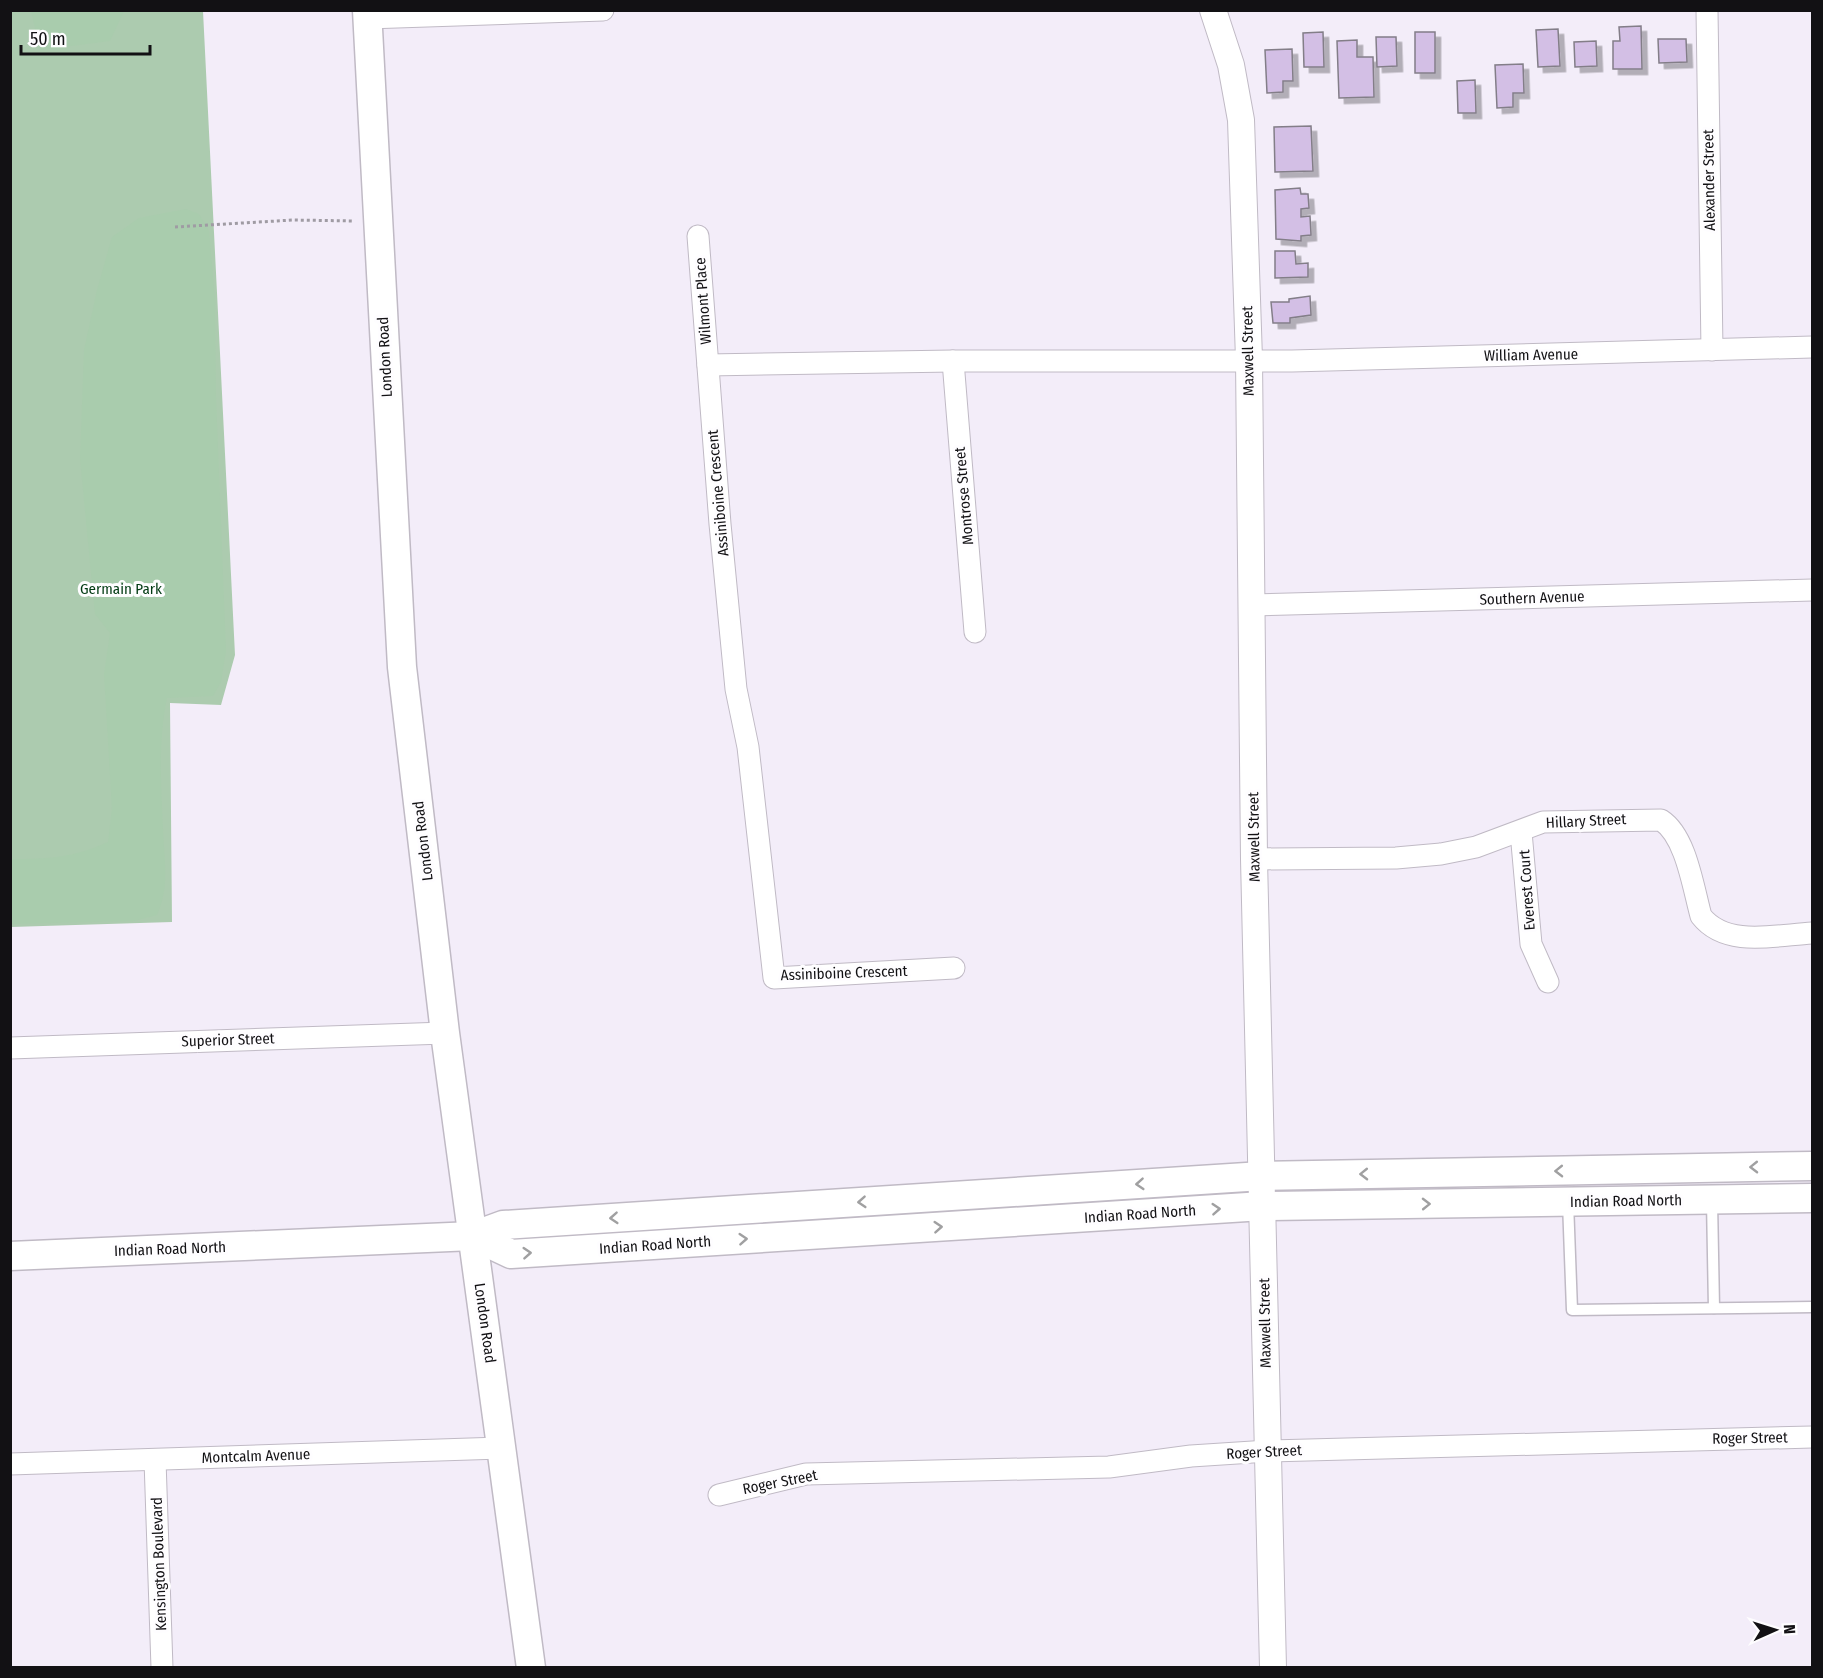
<svg xmlns="http://www.w3.org/2000/svg" width="1823" height="1678" font-family="'Fira Sans Condensed',sans-serif">
<style>
.green{fill:#accbaf}
.forest{fill:#a9ccad}
.building{fill:#d3bfe5;stroke:#837e88;stroke-width:1.5;filter:url(#shadow)}
.lines{fill:none;stroke-linecap:round;stroke-linejoin:round}
.service-casing{stroke:#c0bac5;stroke-width:13}
.minor-casing{stroke:#c0bac5;stroke-width:23}
.tertiary-casing{stroke:#c0bac5;stroke-width:28}
.secondary-casing{stroke:#c0bac5;stroke-width:31}
.path{stroke:#9f9ba3;stroke-width:3;stroke-dasharray:3 3;stroke-linecap:butt}
.service{stroke:#fff;stroke-width:10}
.minor{stroke:#fff;stroke-width:21}
.tertiary{stroke:#fff;stroke-width:26}
.secondary{stroke:#fff;stroke-width:28}
.oneway{stroke:#a0a0a1}
.labels{text-anchor:middle;dominant-baseline:central;stroke-width:6;stroke-linejoin:round;paint-order:stroke}
.street-label{font-size:15px;fill:#121114;stroke:#fefdff}
.park-label{font-size:15px;fill:#013a12;stroke:#fefdff}
</style>
<defs>
<filter id="shadow"><feDropShadow dx="5.5" dy="5.5" stdDeviation="0" flood-color="#0004"/></filter>
</defs>
<rect width="100%" height="100%" fill="#f3edf9"/>
<path class="green" d="M11,11H203L235,655L221,705L170,703L172,922L11,927Z"/>
<g class="forest">
<path d="M31,11V10L124,11L110,41L40,50Z"/>
<path d="M186,209L199,214L209,231L215,299L216,397L226,651L221,682L213,696L167,698C158,740 161,786 163,829C164,860 170,886 157,915L134,921L11,924V859C48,859 73,858 108,842L112,809L104,674L110,633L95,614L80,459L84,350L97,290L112,237L139,218Z"/>
</g>
<g class="building">
<path d="M1641,26L1642,69H1613V41H1620L1619,27Z"/>
<path d="M1558,29L1560,66L1538,67L1536,30Z"/>
<path d="M1323,32L1324,67H1304L1303,33Z"/>
<rect x="1415" y="32" width="20" height="41"/>
<path d="M1376,37H1396L1397,66L1377,67Z"/>
<path d="M1658,39H1686L1687,62L1659,63Z"/>
<path d="M1357,40V57H1373L1374,97L1339,98L1337,41Z"/>
<path d="M1596,41L1597,66L1575,67L1574,42Z"/>
<path d="M1292,49L1293,81H1283V92L1267,93L1265,50Z"/>
<path d="M1523,64L1524,93H1513V107L1497,108L1495,65Z"/>
<path d="M1475,80L1476,113H1458L1457,81Z"/>
<path d="M1311,126L1313,171L1275,172L1274,127Z"/>
<path d="M1300,188L1301,194H1308L1309,208L1301,209V217L1310,216L1311,235L1301,236V241L1276,239L1275,190Z"/>
<path d="M1275,251H1295L1296,264L1308,263V277L1275,278Z"/>
<path d="M1310,296L1311,315L1290,318V323H1273L1271,302H1289V299Z"/>
</g>
<g class="lines">
<defs>
<g id="service">
<path d="M1712,1201L1714,1308"/>
<path d="M1568,1202L1572,1310L1812,1307"/>
</g>
<g id="minor">
<path d="M1707,10L1712,350"/>
<path d="M367,18L603,10"/>
<path d="M698,236L720,524L736,689L748,747L774,978L954,968"/>
<path d="M953,361L975,632"/>
<path d="M708,365L953,361H1292L1812,347"/>
<path d="M1252,605L1812,590"/>
<path d="M1521,832L1531,944L1548,982"/>
<path d="M1254,859L1396,858L1441,854L1476,847L1543,822L1661,820C1686,836 1693,887 1701,916C1726,948 1776,935 1812,933"/>
<path d="M10,1048L445,1033"/>
<path d="M155,1460L162,1668"/>
<path d="M10,1464L501,1448"/>
<path d="M719,1495L806,1474L1109,1467L1191,1456L1268,1451L1812,1437"/>
</g>
<path id="tertiary" d="M1213,10L1231,65L1241,120L1249,359L1254,859L1273,1668"/>
<g id="secondary">
<path d="M367,10L402,667L445,1033L531,1668"/>
<path d="M473,1236L511,1254L1263,1206L1812,1198"/>
<path d="M10,1256L473,1236L503,1225L1262,1176L1812,1166"/>
</g>
</defs>
<use href="#service" class="service-casing"/>
<use href="#minor" class="minor-casing"/>
<use href="#tertiary" class="tertiary-casing"/>
<use href="#secondary" class="secondary-casing"/>
<path class="path" d="M175,227L293,220L354,221"/>
<use href="#service" class="service"/>
<use href="#minor" class="minor"/>
<use href="#tertiary" class="tertiary"/>
<use href="#secondary" class="secondary"/>
</g>
<defs><path id="oneway-chevron" d="M-2-3.5L2.5 0L-2 3.5" fill="none" stroke-width="1.6" stroke-linecap="round" stroke-linejoin="round" transform="scale(1.5)"/></defs>
<g class="oneway">
<use href="#oneway-chevron" transform="translate(1754 1167) rotate(179)"/>
<use href="#oneway-chevron" transform="translate(1559 1171) rotate(179)"/>
<use href="#oneway-chevron" transform="translate(1364 1174) rotate(179)"/>
<use href="#oneway-chevron" transform="translate(1140 1184) rotate(176)"/>
<use href="#oneway-chevron" transform="translate(862 1202) rotate(176)"/>
<use href="#oneway-chevron" transform="translate(1426 1204) rotate(-1)"/>
<use href="#oneway-chevron" transform="translate(1216 1209) rotate(-4)"/>
<use href="#oneway-chevron" transform="translate(614 1218) rotate(176)"/>
<use href="#oneway-chevron" transform="translate(938 1227) rotate(-4)"/>
<use href="#oneway-chevron" transform="translate(743 1239) rotate(-4)"/>
<use href="#oneway-chevron" transform="translate(527 1253) rotate(-4)"/>
</g>
<g class="labels">
<g class="street-label">
<text transform="translate(1709 180) rotate(-91)">Alexander Street</text>
<text transform="translate(703 301) rotate(-94)">Wilmont Place</text>
<text transform="translate(1248 351) rotate(-91)">Maxwell Street</text>
<text transform="translate(1531 355) rotate(-1)">William Avenue</text>
<text transform="translate(385 357) rotate(-93)">London Road</text>
<text transform="translate(718 493) rotate(-95)">Assiniboine Crescent</text>
<text transform="translate(964 496) rotate(-95)">Montrose Street</text>
<text transform="translate(1532 598) rotate(-2)">Southern Avenue</text>
<text transform="translate(1586 821) rotate(-3)">Hillary Street</text>
<text transform="translate(1254 837) rotate(-91)">Maxwell Street</text>
<text transform="translate(423 841) rotate(-97)">London Road</text>
<text transform="translate(1527 890) rotate(-94)">Everest Court</text>
<text transform="translate(844 973) rotate(-2)">Assiniboine Crescent</text>
<text transform="translate(228 1040) rotate(-2)">Superior Street</text>
<text transform="translate(1626 1201) rotate(-1)">Indian Road North</text>
<text transform="translate(1140 1214) rotate(-4)">Indian Road North</text>
<text transform="translate(655 1245) rotate(-4)">Indian Road North</text>
<text transform="translate(170 1249) rotate(-2)">Indian Road North</text>
<text transform="translate(485 1323) rotate(82)">London Road</text>
<text transform="translate(1265 1323) rotate(-91)">Maxwell Street</text>
<text transform="translate(1750 1438) rotate(-1)">Roger Street</text>
<text transform="translate(1264 1452) rotate(-3)">Roger Street</text>
<text transform="translate(256 1456) rotate(-2)">Montcalm Avenue</text>
<text transform="translate(780 1482) rotate(-11)">Roger Street</text>
<text transform="translate(159 1564) rotate(-92)">Kensington Boulevard</text>
</g>
<g class="park-label">
<text x="121" y="589">Germain Park</text>
</g>
</g>
<rect width="1823" height="1678" fill="none" stroke="#121114" stroke-width="24"/>
<g transform="translate(1775 1630) rotate(87)" stroke="#fefdff" stroke-width="4.5" paint-order="stroke">
<path d="M0-4.5L10 22L0 15L-10 22Z" fill="#121114"/>
<text y="-9" font-size="16" font-weight="bold" text-anchor="middle" fill="#121114">N</text>
</g>
<path d="M21 45v9h129v-9" fill="none" stroke="#121114" stroke-width="3"/>
<text x="30" y="45" font-size="18" fill="#121114" stroke="#fefdff" stroke-width="4.5" paint-order="stroke">50 m</text>
</svg>
